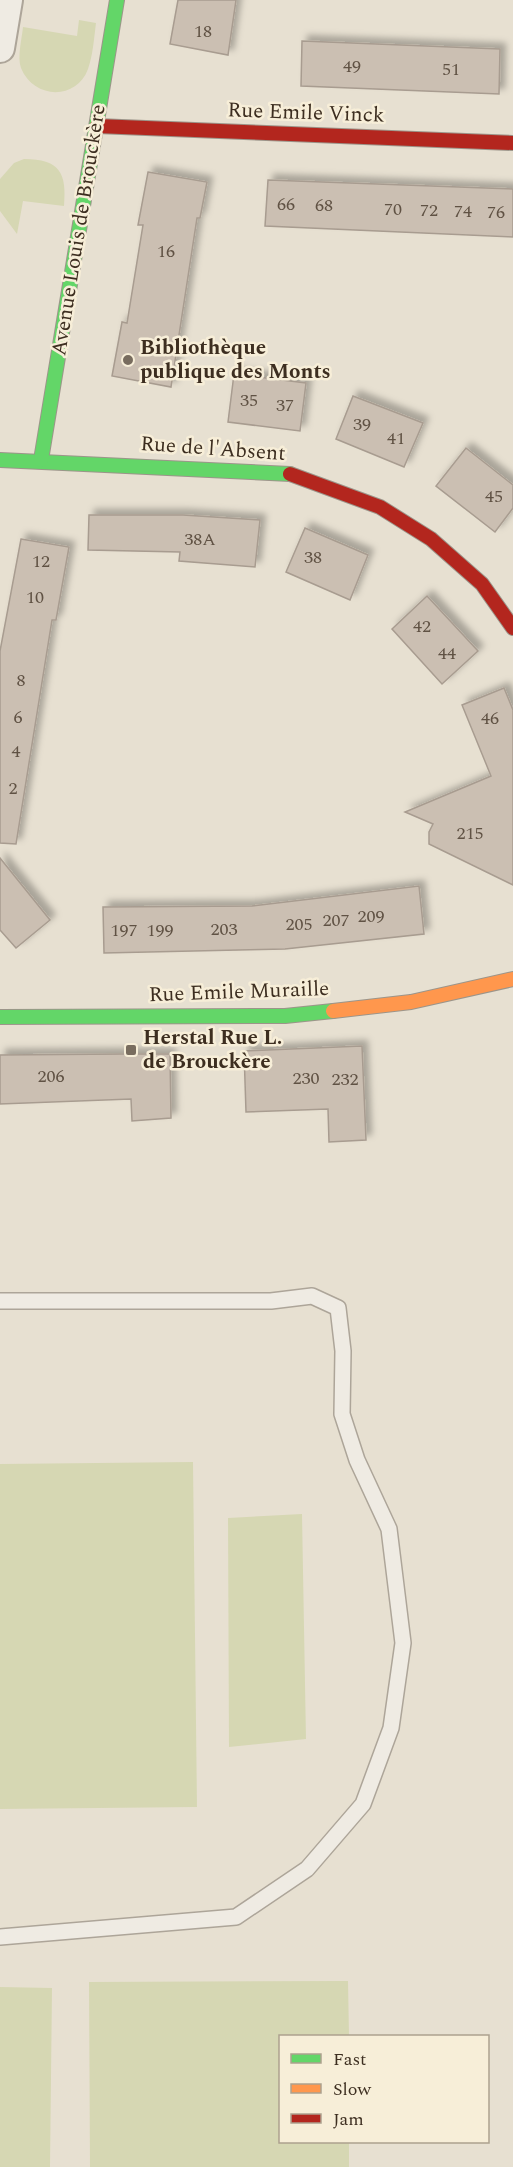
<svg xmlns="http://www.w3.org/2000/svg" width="513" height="2167" font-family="Spectral,serif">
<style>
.green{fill:#d6d7b3}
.building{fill:#cbbfb2;stroke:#a89c90;stroke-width:1.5;filter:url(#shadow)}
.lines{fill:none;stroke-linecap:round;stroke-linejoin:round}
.lane-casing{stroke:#ada599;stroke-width:18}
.street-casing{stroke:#ada599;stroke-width:32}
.fast-casing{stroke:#9c958a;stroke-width:16}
.slow-casing{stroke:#9c958a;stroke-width:16}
.jam-casing{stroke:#9c958a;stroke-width:16}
.lane{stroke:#efebe3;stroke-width:15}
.street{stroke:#efebe3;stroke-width:28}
.fast{stroke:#63d668;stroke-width:14}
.slow{stroke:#ff974d;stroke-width:14}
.jam{stroke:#b3261e;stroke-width:14}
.poi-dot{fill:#786c5e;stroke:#f7eed8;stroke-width:2}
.labels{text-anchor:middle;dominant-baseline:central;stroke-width:5;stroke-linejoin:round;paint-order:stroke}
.number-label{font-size:18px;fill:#605244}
.street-label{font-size:21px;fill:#3d2e20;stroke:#f7eed8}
.poi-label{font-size:21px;font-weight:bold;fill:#3d2e20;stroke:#f7eed8;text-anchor:start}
</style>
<defs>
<filter id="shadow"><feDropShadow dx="5.5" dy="-5.5" stdDeviation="3" flood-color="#0004"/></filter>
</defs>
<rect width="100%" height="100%" fill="#e7e0d1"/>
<g class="green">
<path d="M79,20L96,23C94,38 93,55 88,69C77,100 34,100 21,68C17,57 22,38 23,27L77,36Z"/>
<path d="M24,159C60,159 67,173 64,206L23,201L17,234L0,211V179L14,163Z"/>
<path d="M193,1462L197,1807L0,1809V1464Z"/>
<path d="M302,1514L306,1739L229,1747L228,1518Z"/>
<path d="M348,1981L349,2036H280V2142H349V2167H90L89,1982Z"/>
<path d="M0,1987L52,1988L50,2167H0Z"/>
</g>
<g class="building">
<path d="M178,0H236L228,55L170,44Z"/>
<path d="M302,41L500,49L499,94L301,86Z"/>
<path d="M148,172L207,182L200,218H197L171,387L112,376L122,322L127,323L143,225H138Z"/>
<path d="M268,180L513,189V237L265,226Z"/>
<path d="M234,374L306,383L300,431L228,422Z"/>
<path d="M353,396L423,423L404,467L336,439Z"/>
<path d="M466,448L513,485V508L495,532L436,486Z"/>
<path d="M89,515H183L260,520L255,567L179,561L180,552L88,550Z"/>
<path d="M305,528L368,555L350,600L286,572Z"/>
<path d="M21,539L69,547L56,620H52L16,844L0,843V651Z"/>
<path d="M427,596L478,651L442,684L392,629Z"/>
<path d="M504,688L513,710V885L429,844V832L433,824L405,812L491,776L462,705Z"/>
<path d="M0,858L50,920L16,948L0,930Z"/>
<path d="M419,886L424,934L285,949L104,953L103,907L252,906Z"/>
<path d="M362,1046L366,1140L329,1142L328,1109L246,1112L244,1051Z"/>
<path d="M122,1054H170L171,1118L132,1121L131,1099L0,1104V1055Z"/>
</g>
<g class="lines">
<defs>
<path id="lane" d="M0,1301H271L312,1296L338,1308L343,1351L342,1414L357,1460L389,1529L403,1643L391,1728L363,1804L307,1869L236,1917L0,1937"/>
<path id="street" d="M0,48L8,0"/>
<g id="fast">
<path d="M0,460L290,474"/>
<path d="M41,460L117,0"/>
<path d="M0,1017L285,1016L333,1011"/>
</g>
<path id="slow" d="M333,1011L411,1002L513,979"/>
<g id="jam">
<path d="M97,126L513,143"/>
<path d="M290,474L380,507L431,539L482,584L513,628"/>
</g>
</defs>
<use href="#lane" class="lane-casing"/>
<use href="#street" class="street-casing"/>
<use href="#fast" class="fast-casing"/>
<use href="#slow" class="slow-casing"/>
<use href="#jam" class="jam-casing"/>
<use href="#lane" class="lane"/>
<use href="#street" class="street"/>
<use href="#fast" class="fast"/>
<use href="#slow" class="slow"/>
<use href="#jam" class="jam"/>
</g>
<g class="poi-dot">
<circle cx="128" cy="360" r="6"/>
<rect x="125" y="1044" width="12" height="12" rx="3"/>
</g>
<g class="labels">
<g class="number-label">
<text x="203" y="31">18</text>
<text x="352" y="66">49</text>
<text x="451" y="69">51</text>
<text x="286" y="204">66</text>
<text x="324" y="205">68</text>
<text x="393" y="209">70</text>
<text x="429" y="210">72</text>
<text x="463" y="211">74</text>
<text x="496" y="212">76</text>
<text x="166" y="251">16</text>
<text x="249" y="400">35</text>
<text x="285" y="405">37</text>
<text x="362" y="424">39</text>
<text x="396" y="438">41</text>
<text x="494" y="496">45</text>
<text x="200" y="539">38A</text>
<text x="313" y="557">38</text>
<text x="41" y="561">12</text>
<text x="35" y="597">10</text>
<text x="422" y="626">42</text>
<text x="447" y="653">44</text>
<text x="21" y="680">8</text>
<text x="18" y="717">6</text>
<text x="490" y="718">46</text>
<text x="16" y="751">4</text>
<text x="13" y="788">2</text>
<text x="470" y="833">215</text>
<text x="371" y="916">209</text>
<text x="336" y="920">207</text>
<text x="299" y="924">205</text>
<text x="224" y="929">203</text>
<text x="124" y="930">197</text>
<text x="160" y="930">199</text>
<text x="51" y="1076">206</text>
<text x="306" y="1078">230</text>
<text x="345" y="1079">232</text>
</g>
<g class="street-label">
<text transform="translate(306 113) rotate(2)">Rue Emile Vinck</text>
<text transform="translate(79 230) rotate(-81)">Avenue Louis de Brouckère</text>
<text transform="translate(213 449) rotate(4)">Rue de l'Absent</text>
<text transform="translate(239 992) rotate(-2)">Rue Emile Muraille</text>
</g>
<g class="poi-label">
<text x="140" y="348">Bibliothèque<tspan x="140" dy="24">publique des Monts</tspan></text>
<text x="143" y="1038">Herstal Rue L.<tspan x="143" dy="24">de Brouckère</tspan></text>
</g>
</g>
<rect x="279" y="2035" width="210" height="108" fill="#f7eed8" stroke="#ada18e" stroke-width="1.5"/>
<rect x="291" y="2054" width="30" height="9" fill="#63d668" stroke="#ada18e" stroke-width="1.5"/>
<text x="333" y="2065" font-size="18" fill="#3d2e20">Fast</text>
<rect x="291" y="2084" width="30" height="9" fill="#ff974d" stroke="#ada18e" stroke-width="1.5"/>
<text x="333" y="2095" font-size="18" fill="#3d2e20">Slow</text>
<rect x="291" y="2114" width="30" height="9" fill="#b3261e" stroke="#ada18e" stroke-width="1.5"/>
<text x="333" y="2125" font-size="18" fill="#3d2e20">Jam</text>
</svg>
